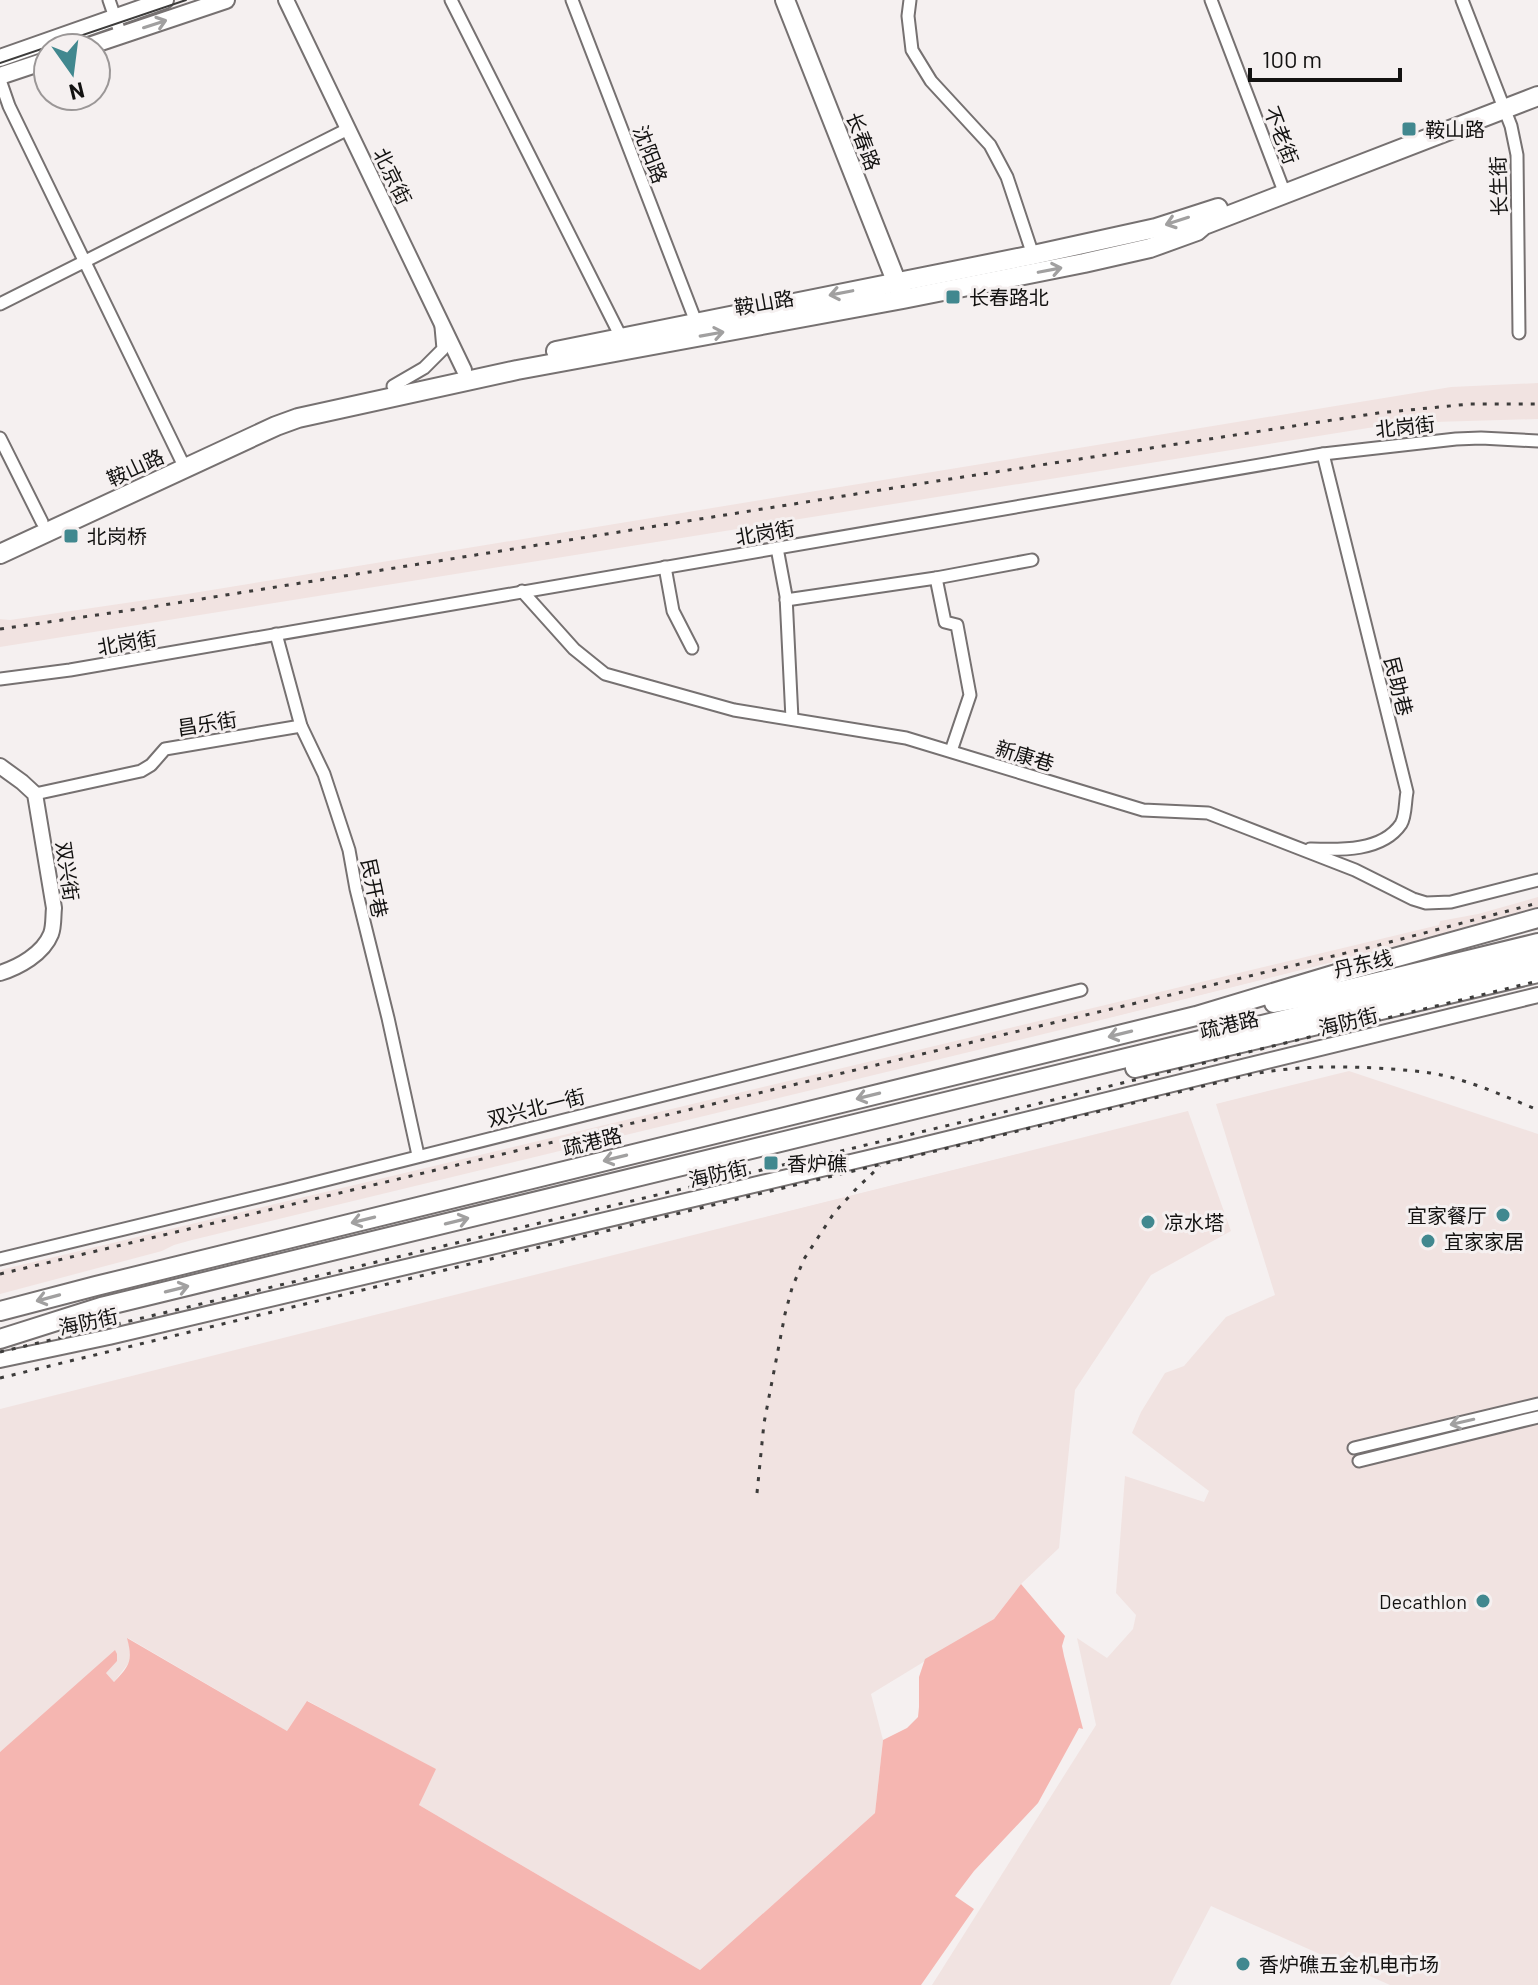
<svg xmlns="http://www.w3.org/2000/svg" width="1538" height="1985" font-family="Barlow,'Noto Sans SC',sans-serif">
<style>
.built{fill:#f1e3e1}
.water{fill:#f5b6b1}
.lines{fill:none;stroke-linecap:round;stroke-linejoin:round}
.minor-casing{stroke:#767171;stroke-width:15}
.tertiary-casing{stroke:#767171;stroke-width:18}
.secondary-casing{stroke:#767171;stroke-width:20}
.primary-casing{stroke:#767171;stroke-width:22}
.trunk-casing{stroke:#767171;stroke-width:22}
.minor{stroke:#fff;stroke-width:11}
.tertiary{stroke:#fff;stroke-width:14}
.secondary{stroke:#fff;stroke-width:16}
.primary{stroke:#fff;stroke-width:18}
.trunk{stroke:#fff;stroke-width:18}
.tram{stroke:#3d3c3b;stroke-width:2}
.rail{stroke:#3d3c3b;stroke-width:3;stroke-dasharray:4 8;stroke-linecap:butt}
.oneway{stroke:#a1a0a0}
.poi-dot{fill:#41888f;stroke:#f5f0f0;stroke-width:3}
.labels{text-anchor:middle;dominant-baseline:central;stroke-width:6;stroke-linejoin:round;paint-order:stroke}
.poi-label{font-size:20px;fill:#131211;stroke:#f5f0f0;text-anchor:start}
.street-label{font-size:20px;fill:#131211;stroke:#f5f0f0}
</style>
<rect width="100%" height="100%" fill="#f5f0f0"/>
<g class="built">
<path d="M1538,383V419L1434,422L1387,425L0,647V619L10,620L187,594L1451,387Z"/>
<path d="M1538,897V908L1389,948L1089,1023L192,1240L174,1245L162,1251L0,1294V1270L1439,925L1440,921L1478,914Z"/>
<path d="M1349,1071L1538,1134V1985H1390L1211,1906L1170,1985H932L1096,1725L1077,1638L1107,1658L1133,1629L1136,1615L1116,1593L1125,1476L1204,1502L1209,1491L1132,1433L1141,1412L1165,1373L1184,1366L1226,1317L1275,1295L1216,1104Z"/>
<path d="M1188,1111L1231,1231L1151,1275L1075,1390L1059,1548L1021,1584L994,1619L871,1694L883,1740L875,1813L700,1970L419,1805L435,1769L308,1701L287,1731L128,1638L131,1660L114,1682L106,1673L0,1752V1409Z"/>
</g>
<path class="water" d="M1021,1584L1065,1636L1062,1646L1064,1656L1083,1729L1079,1728L1038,1803L974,1871L955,1896L974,1909L921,1985H0V1752L115,1650L117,1654V1661L106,1673L114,1682C130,1665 133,1661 127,1638L287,1731L307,1701L436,1769L419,1805L700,1970L875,1813L883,1740L907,1728L918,1717L919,1707V1677L925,1659L994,1619Z"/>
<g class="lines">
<defs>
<g id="minor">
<path d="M109,0L121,35"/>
<path d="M451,0L621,337"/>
<path d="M572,0L696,322"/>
<path d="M910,0L908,16L912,50L931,81L990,145L1007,177L1033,255"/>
<path d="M1211,0L1285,194"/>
<path d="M1462,0L1511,126L1517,155L1519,333"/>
<path d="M0,80L9,106L185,468"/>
<path d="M0,304L348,129"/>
<path d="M393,386L424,368L443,349L441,327"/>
<path d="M0,438L42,522"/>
<path d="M777,548L786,596L792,719"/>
<path d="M665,567L673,611L692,648"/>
<path d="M936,578L945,622L957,625L970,695L951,751"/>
<path d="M522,591L574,649L605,674L734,710L906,738L1143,810L1208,813L1355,870L1413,899L1426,903L1451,902L1538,880"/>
<path d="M786,600L936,578L1032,560"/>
<path d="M276,634L301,726L324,774L349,850L356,889L388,1018L418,1155"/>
<path d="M0,679L70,670L1323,454L1456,439L1481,438L1538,441"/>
<path d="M35,794L141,771L151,765L165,749L301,726"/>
<path d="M1310,849C1339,850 1382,852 1401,824C1406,816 1405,801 1407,792L1323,454"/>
<path d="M0,1259L286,1190L1081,990"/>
<path d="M1354,1448L1538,1404"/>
<path d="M1359,1461L1538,1417"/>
</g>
<g id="tertiary">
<path d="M286,0L464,370"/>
<path d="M0,766L22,782L35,794L54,908C53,917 54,926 51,934C43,954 19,967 0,973"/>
<path d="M0,1360L109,1337L902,1150L1538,995"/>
</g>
<g id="secondary">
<path d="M83,48L226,0"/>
<path d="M0,58L165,0"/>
<path d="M0,76L48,60"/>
</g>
<g id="primary">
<path d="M785,0L900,291"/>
<path d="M556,351L1033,255L1156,228L1218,208"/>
<path d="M0,554L276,426L298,418L517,370L903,299L1084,263L1150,248L1197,231L1204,225L1538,96"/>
</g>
<g id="trunk">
<path d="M1274,1003L1340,991L1538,943"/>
<path d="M1135,1068L1538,973"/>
<path d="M0,1311L96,1286L1196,1016L1336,974L1538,918"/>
<path d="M0,1339L101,1307L1538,958"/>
</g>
</defs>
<use href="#minor" class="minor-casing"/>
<use href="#tertiary" class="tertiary-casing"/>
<use href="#secondary" class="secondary-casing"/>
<use href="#primary" class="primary-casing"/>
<use href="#trunk" class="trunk-casing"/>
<use href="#minor" class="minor"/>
<use href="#tertiary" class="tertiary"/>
<use href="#secondary" class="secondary"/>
<use href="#primary" class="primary"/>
<use href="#trunk" class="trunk"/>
<path class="tram" d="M0,63L186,0"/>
<g class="rail">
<path d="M0,629L145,608L937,481L1378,413L1470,404H1538"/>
<path d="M0,1274L1371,947L1538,903"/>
<path d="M0,1352L1000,1113L1538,981"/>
<path d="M0,1378L1253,1074C1298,1066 1332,1066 1377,1068C1404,1070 1431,1071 1457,1079C1485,1087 1511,1099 1538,1110"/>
<path d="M757,1493L764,1423L785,1314L792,1288L804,1259L834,1213L857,1188L880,1166"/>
</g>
</g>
<defs><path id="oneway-shaft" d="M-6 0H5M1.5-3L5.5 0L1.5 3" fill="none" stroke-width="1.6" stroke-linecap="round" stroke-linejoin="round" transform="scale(2)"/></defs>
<g class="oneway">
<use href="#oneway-shaft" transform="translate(155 24) rotate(-18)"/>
<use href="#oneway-shaft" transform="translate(1177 221) rotate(162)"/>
<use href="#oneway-shaft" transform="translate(1050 270) rotate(-11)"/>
<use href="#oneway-shaft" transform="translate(841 293) rotate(169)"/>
<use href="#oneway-shaft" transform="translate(712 334) rotate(-10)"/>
<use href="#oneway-shaft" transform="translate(1120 1034) rotate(166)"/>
<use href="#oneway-shaft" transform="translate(868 1096) rotate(166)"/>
<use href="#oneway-shaft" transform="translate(615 1158) rotate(166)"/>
<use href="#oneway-shaft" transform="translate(363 1220) rotate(166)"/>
<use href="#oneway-shaft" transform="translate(457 1221) rotate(-14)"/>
<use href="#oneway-shaft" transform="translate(177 1289) rotate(-14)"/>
<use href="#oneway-shaft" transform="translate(48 1298) rotate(165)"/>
<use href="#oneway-shaft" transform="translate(1462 1422) rotate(167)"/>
</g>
<g class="poi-dot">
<rect x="1401" y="121" width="16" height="16" rx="4"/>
<rect x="945" y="289" width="16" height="16" rx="4"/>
<rect x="63" y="528" width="16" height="16" rx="4"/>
<rect x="763" y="1155" width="16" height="16" rx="4"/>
<circle cx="1503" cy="1215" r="8"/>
<circle cx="1148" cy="1222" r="8"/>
<circle cx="1428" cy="1241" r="8"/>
<circle cx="1483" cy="1601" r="8"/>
<circle cx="1243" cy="1964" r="8"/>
</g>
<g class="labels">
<g class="poi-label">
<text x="1425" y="129">鞍山路</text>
<text x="969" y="297">长春路北</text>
<text x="87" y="536">北岗桥</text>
<text x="787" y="1163">香炉礁</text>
<text x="1487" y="1215" text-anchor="end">宜家餐厅</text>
<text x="1164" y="1222">凉水塔</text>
<text x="1444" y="1241">宜家家居</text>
<text x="1467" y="1601" text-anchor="end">Decathlon</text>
<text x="1259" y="1964">香炉礁五金机电市场</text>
</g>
<g class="street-label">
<text transform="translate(1282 135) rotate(69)">不老街</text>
<text transform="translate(864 141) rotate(69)">长春路</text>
<text transform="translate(651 154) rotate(69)">沈阳路</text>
<text transform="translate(393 176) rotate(64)">北京街</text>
<text transform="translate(1498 186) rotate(-92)">长生街</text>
<text transform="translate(764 302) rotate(-10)">鞍山路</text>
<text transform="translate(1405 426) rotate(-6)">北岗街</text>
<text transform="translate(135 467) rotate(-25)">鞍山路</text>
<text transform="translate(765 532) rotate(-10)">北岗街</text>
<text transform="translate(127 642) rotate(-10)">北岗街</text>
<text transform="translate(1399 686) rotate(76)">民助巷</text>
<text transform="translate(207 723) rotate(-9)">昌乐街</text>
<text transform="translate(1025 755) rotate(17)">新康巷</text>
<text transform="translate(68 871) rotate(82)">双兴街</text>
<text transform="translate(375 888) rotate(78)">民开巷</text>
<text transform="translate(1363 963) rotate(-13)">丹东线</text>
<text transform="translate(1348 1021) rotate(-14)">海防街</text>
<text transform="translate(1229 1024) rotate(-13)">疏港路</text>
<text transform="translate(536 1107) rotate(-14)">双兴北一街</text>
<text transform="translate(592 1141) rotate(-14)">疏港路</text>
<text transform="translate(718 1173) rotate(-13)">海防街</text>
<text transform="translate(88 1321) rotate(-12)">海防街</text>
</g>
</g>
<g transform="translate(72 72) rotate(166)"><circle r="38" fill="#f5f0f0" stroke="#9b9797" stroke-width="2"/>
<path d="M0-6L14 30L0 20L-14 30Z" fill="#41888f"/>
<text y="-12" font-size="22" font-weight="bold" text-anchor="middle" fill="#131211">N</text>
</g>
<path d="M1250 68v12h150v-12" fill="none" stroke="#131211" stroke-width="4"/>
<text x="1262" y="68" font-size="24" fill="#131211" stroke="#f5f0f0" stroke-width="6" paint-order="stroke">100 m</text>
</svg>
